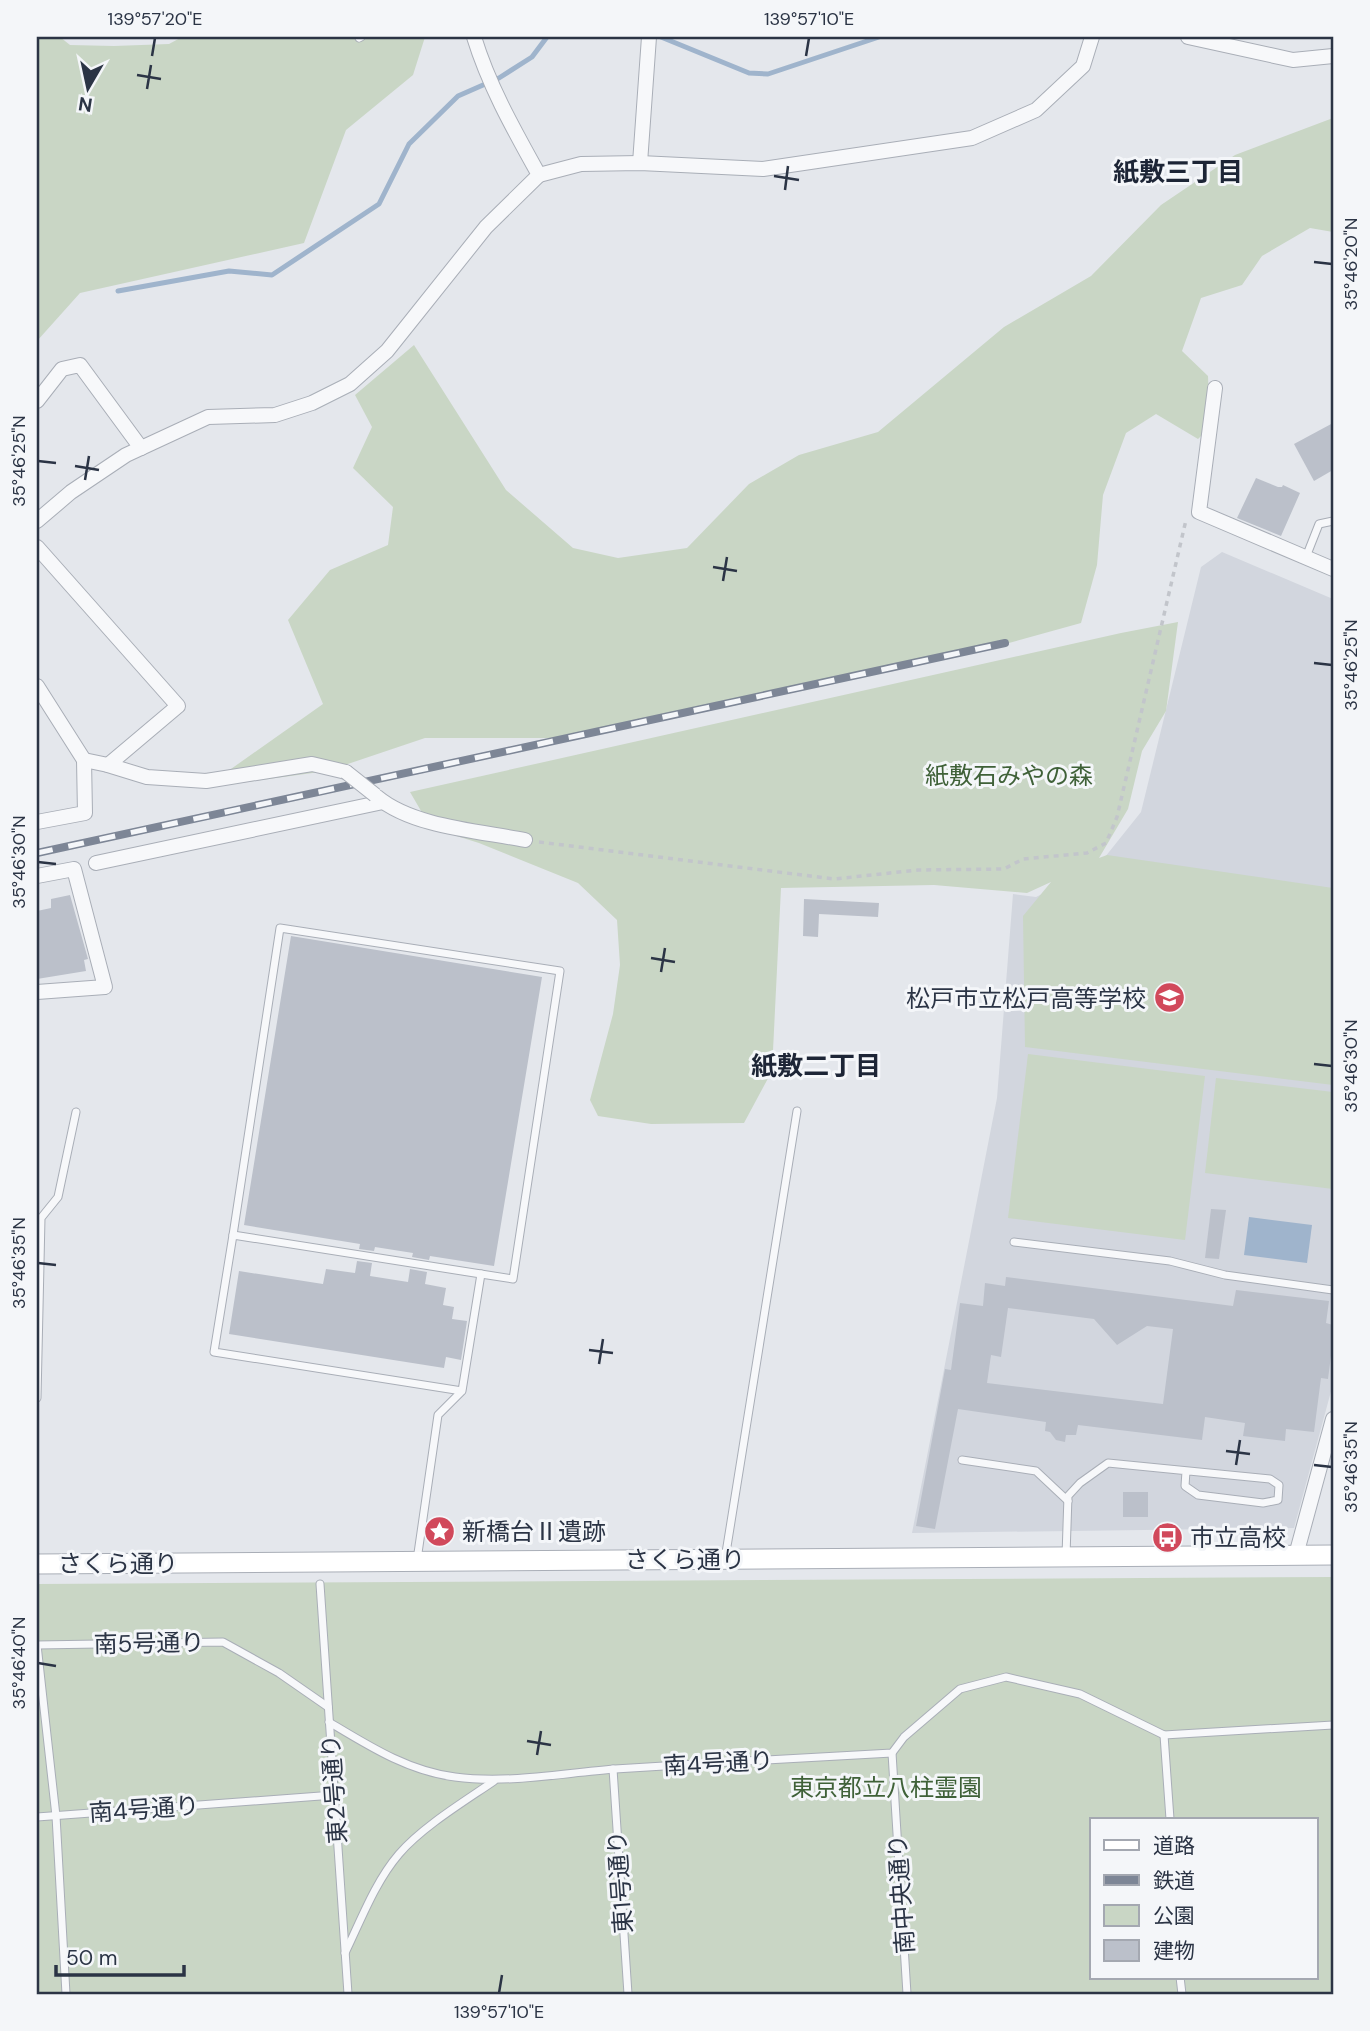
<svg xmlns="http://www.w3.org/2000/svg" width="1370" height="2031" font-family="'DM Sans','Noto Sans JP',sans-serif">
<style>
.built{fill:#d2d6de}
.green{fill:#c9d6c5;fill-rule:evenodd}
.water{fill:#9fb4cc}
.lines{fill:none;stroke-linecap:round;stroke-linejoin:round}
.stream{stroke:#9fb4cc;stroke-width:5}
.building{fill:#bbc0ca;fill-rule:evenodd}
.lane-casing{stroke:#a9aeb7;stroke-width:9}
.street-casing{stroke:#a9aeb7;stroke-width:16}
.secondary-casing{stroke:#a9aeb7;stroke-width:21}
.path{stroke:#c2c5cb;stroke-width:3.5;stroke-dasharray:5 5;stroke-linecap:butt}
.lane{stroke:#f7f8fa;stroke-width:7}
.street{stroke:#f7f8fa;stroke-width:14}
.secondary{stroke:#fff;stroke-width:19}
.rail-casing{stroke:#7d8696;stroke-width:8}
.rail{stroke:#f4f6f9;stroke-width:5;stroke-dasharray:16;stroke-linecap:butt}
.street-bridge-casing{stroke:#a9aeb7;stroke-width:16;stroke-linecap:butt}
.street-bridge{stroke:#f7f8fa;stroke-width:14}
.ticks{fill:none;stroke:#2b3445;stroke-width:2.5}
.labels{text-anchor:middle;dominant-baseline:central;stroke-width:6;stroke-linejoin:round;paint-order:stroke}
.park-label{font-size:24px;fill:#3f6138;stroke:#f4f6f9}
.poi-label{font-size:24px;fill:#2b3445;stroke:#f4f6f9;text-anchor:start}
.street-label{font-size:24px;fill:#2b3445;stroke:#f4f6f9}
.neighbourhood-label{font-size:26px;font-weight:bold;fill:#1d2536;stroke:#f4f6f9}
.neatline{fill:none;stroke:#2b3445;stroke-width:2.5}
.ticks-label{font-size:18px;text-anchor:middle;fill:#2b3445}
</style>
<rect width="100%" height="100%" fill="#e4e7ec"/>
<path class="built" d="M1222,552L1333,599V1384L1294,1528L912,1533L997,1098L1013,894L1036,897L1097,867L1141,812L1201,567Z"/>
<g class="green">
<path d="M37,37H60L70,45L114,46L169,44L182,37H425L413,75L346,130L304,243L80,293L37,341Z"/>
<path d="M1333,118V232L1310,228L1262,256L1242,285L1201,298L1182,351L1208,376L1210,427L1198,439L1156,414L1126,433L1103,495L1097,565L1081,623L969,654L564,738H425L327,771L204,788L323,704L288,620L330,570L388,545L393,507L353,468L372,427L355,395L414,345L506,490L573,548L618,558L687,548L749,484L799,455L878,432L1004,327L1091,276L1161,205L1235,155Z"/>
<path d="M1178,622L1166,711L1142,751L1128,809L1099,858L1107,855L1333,888V1085L1025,1047L1023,916L1051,882L1027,893L934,885L781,888L772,1071L744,1123L651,1124L598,1116L590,1100L613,1014L620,965L617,920L578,883L479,843L431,828L410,792L1121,633Z"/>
<path d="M1028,1054L1205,1076L1185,1240L1008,1218Z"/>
<path d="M1216,1078L1333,1092V1189L1205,1173Z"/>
<path d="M1333,1577V1994H37V1584ZM1092,1819H1316V1977H1092Z"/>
</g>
<path class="water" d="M1249,1217L1312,1225L1307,1263L1244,1255Z"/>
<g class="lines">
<g class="stream">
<path d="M661,37L749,73L768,74L879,37"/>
<path d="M118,291L229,271L272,275L379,204L409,144L458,96L499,78L532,57L547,37"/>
</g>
</g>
<g class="building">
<path d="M1333,423V470L1314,481L1294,444Z"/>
<path d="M1256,478L1278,487H1282L1283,485L1300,493L1281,536L1237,518Z"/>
<path d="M70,895L88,959L84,960L86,971L37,979V911L51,908V899Z"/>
<path d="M804,899L879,903L878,917L819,914L818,937L803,936Z"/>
<path d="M291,936L542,977L494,1266L430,1256L429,1260L412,1257L413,1253L375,1247L374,1251L359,1249L360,1244L244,1225Z"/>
<path d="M1211,1209L1226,1210L1219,1259L1205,1258Z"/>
<path d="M357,1261L372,1263L370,1276L408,1282L410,1269L427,1272L425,1284L446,1288L443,1305L454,1307L452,1319L467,1321L461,1360L446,1357L444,1368L229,1334L239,1271L323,1284L326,1269L355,1273Z"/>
<path d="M1006,1277L1233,1306L1236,1290L1329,1301L1326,1323L1333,1325V1340L1328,1379L1321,1378L1314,1432L1286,1429L1285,1441L1243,1436L1245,1423L1205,1417L1202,1440L1078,1425L1076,1435H1066L1065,1442L1056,1440L1050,1432L1045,1431L1046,1422L958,1409L935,1529L916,1526L945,1369L951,1370L960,1303L983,1306L985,1283L1005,1286ZM1008,1308L1094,1319L1117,1345L1147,1326L1173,1329L1163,1404L987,1383L991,1355L1001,1357Z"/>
<rect x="1123" y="1492" width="25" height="25"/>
</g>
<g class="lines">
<defs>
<g id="lane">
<path d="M359,38L361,37"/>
<path d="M1306,557L1319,524L1333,521"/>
<path d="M233,1235L280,928L560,971L513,1279L481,1274"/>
<path d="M1014,1242L1170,1261L1225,1275L1333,1290"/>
<path d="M37,1398L41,1218L58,1197L76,1112"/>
<path d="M962,1460L1036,1471L1068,1501"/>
<path d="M1066,1556L1068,1496L1080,1483L1108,1463L1270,1479L1279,1485L1278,1500L1263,1503L1198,1495L1185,1486L1186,1471"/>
<path d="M725,1559L797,1111"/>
<path d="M417,1560L438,1415L462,1391L481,1274L233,1235L214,1352L462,1391"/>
<path d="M320,1584L348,1994"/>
<path d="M37,1645L56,1816L66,1994"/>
<path d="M37,1645L223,1642L279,1673L328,1707"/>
<path d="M329,1722C369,1746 408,1771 455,1777C508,1784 562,1773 615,1769C707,1763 800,1758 892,1753L904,1737L960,1689L1006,1677L1080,1694L1164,1735L1333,1725"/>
<path d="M1164,1735L1170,1819"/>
<path d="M892,1753L907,1994"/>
<path d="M613,1769L628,1994"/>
<path d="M37,1817L334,1795"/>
<path d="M345,1953C361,1920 375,1882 399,1854C422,1827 465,1801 494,1781"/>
<path d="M1180,1977L1182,1994"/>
</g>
<g id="street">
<path d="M1188,37L1293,60L1333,56"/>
<path d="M640,163L649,37"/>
<path d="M539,175L581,164L640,163L763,169L972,138L1036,110L1083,66L1092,37"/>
<path d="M1215,388L1199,512L1333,569"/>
<path d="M37,401L62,369L80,365L141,448"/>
<path d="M37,521L71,492L126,455L208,417L275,415L312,403L350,384L387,351L486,227L539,175C514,130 489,86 474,37"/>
<path d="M37,547L178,706L108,765"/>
<path d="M37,686L84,760L85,813L37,822"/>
<path d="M84,760L108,765L147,777L206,781L312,764L346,772"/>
<path d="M377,797C413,827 479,831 525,840"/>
<path d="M96,863L383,802"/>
<path d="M37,876L74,869L105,987L37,992"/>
<path d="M1296,1555L1333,1419"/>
</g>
<path id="secondary" d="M37,1564L1333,1555"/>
</defs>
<use href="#lane" class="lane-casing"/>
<use href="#street" class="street-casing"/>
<use href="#secondary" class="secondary-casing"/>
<path class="path" d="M539,842L834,879L918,870L1004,869L1023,859L1087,853L1106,843L1117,817L1186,520"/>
<use href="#lane" class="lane"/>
<use href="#street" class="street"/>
<use href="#secondary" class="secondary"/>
<defs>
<path id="rail" d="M37,853L1005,643"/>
</defs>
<use href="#rail" class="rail-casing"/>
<use href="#rail" class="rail"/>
<defs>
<path id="street-bridge" d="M346,772L375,795"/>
</defs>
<use href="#street-bridge" class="street-bridge-casing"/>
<use href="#street-bridge" class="street-bridge"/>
</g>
<path class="ticks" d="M152,56L155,38M806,56L809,38M137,75L161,79M147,89L151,65M774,176L799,180M785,190L788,166M1314,262L1332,264M38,461L56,463M75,466L99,470M85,480L89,456M713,567L737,571M723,581L727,557M1314,663L1332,665M38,862L56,864M651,958L675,962M661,972L665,948M1314,1064L1332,1066M38,1263L56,1265M589,1350L613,1353M599,1364L603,1339M1226,1451L1250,1454M1236,1465L1240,1440M1314,1465L1332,1467M38,1663L56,1666M527,1741L551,1745M537,1755L541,1731M499,1993L502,1975"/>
<defs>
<symbol id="school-disc" viewBox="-11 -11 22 22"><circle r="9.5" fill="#d1495b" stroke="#f4f6f9"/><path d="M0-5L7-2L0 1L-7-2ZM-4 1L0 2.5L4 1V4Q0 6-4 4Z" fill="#fff"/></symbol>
<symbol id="sight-disc" viewBox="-11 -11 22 22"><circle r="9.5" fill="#d1495b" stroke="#f4f6f9"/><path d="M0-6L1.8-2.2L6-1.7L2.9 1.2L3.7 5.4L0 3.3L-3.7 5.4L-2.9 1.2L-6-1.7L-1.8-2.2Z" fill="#fff"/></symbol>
<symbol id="bus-disc" viewBox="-11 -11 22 22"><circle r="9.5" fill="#d1495b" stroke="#f4f6f9"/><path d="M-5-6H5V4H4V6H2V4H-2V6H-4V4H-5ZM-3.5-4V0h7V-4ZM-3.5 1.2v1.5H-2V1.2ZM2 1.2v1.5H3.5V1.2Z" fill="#fff"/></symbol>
</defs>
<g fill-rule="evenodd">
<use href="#school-disc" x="1152" y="980" width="35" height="35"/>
<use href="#sight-disc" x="422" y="1514" width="35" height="35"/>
<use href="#bus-disc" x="1150" y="1520" width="35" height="35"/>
</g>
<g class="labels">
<g class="park-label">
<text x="1009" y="775">紙敷石みやの森</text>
<text x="886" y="1787">東京都立八柱霊園</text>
</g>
<g class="poi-label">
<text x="1146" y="998" text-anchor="end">松戸市立松戸高等学校</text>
<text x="462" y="1531">新橋台Ⅱ遺跡</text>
<text x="1190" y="1537">市立高校</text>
</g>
<g class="street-label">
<text x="685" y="1559">さくら通り</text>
<text x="118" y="1563">さくら通り</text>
<text transform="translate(149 1643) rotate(-1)">南5号通り</text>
<text transform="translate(718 1763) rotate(-3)">南4号通り</text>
<text transform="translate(334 1789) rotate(-94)">東2号通り</text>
<text transform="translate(144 1809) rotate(-4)">南4号通り</text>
<text transform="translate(620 1882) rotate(-94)">東1号通り</text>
<text transform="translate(901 1894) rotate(-94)">南中央通り</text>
</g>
<g class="neighbourhood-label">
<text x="1178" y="172">紙敷三丁目</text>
<text x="816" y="1066">紙敷二丁目</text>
</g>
</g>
<rect width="1370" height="2031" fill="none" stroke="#f4f6f9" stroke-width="77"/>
<rect x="1090" y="1818" width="228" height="161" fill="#f4f6f9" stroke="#a4a8b1" stroke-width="2"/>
<rect x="1104" y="1840" width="35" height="10" fill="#ffffff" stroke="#a4a8b1" stroke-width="2"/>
<text x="1153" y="1853" font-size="21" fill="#2b3445">道路</text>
<rect x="1104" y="1875" width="35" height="10" fill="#7d8696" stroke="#a4a8b1" stroke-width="2"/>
<text x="1153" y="1888" font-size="21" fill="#2b3445">鉄道</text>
<rect x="1104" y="1905" width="35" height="21" fill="#c9d6c5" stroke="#a4a8b1" stroke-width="2"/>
<text x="1153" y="1923" font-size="21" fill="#2b3445">公園</text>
<rect x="1104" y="1940" width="35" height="21" fill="#bbc0ca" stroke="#a4a8b1" stroke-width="2"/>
<text x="1153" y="1958" font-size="21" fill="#2b3445">建物</text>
<g transform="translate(88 88) rotate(189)" stroke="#f4f6f9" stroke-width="5" paint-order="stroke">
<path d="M0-5L12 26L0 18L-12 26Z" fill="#2b3445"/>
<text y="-10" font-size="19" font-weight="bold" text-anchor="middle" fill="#2b3445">N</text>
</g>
<path d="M56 1965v10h128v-10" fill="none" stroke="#2b3445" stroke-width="3.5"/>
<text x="66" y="1965" font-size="21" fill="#2b3445" stroke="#f4f6f9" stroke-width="5" paint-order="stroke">50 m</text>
<rect x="38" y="38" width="1294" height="1955" class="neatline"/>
<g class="ticks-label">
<text x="155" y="25">139°57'20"E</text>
<text x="809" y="25">139°57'10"E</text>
<text transform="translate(1351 264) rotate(-90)" y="6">35°46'20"N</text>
<text transform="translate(19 461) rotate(-90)" y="6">35°46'25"N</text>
<text transform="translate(1351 665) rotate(-90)" y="6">35°46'25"N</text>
<text transform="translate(19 862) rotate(-90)" y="6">35°46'30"N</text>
<text transform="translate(1351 1066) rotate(-90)" y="6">35°46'30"N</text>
<text transform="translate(19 1263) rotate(-90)" y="6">35°46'35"N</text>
<text transform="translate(1351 1467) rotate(-90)" y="6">35°46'35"N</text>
<text transform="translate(19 1663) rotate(-90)" y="6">35°46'40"N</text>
<text x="499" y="2018">139°57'10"E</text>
</g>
</svg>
